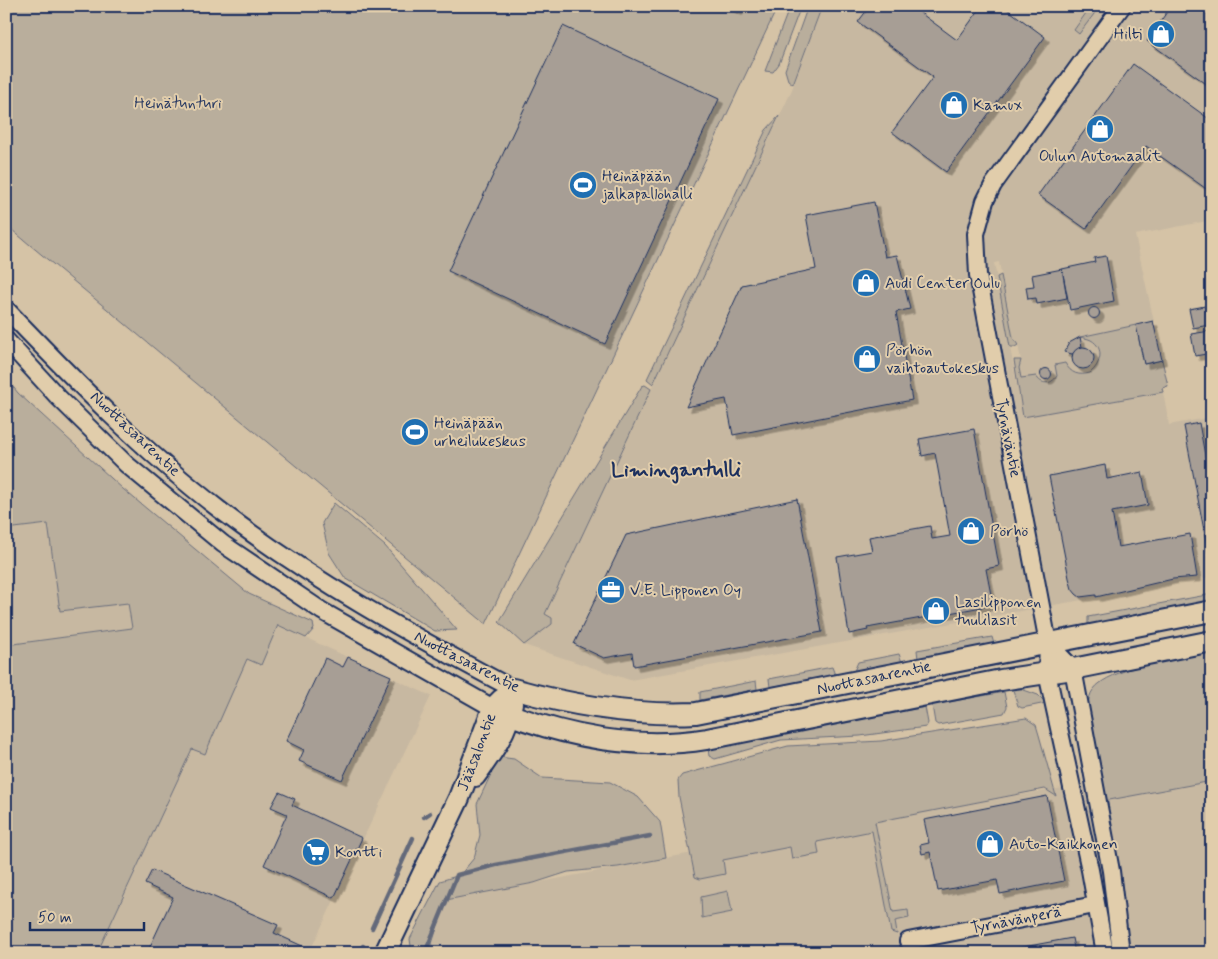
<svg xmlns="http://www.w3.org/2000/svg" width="1218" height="959" font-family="Mynerve,sans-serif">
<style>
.built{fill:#c7b8a1}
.green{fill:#b9ae9c;stroke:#6a6e7d}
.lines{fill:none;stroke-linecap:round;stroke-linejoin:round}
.stream{stroke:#63697a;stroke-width:4.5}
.building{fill:#a79e95;stroke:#1b2f5e;filter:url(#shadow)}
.minor-casing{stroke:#1b2f5e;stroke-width:20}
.major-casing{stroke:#1b2f5e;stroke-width:24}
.minor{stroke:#e1cdab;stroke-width:16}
.major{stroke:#e1cdab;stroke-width:20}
.labels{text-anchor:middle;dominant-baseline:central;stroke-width:4;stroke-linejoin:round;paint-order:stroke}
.poi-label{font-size:16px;fill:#1b2f5e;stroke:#e1cdab;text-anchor:start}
.park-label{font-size:16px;fill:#2b3c64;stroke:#e1cdab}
.street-label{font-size:16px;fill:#1b2f5e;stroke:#e1cdab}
.district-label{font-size:21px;font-weight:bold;fill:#1b2f5e;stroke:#e1cdab}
</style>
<defs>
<filter id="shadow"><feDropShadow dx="4.5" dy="4.5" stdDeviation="0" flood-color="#0004"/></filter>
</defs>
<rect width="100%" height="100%" fill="#d5c3a6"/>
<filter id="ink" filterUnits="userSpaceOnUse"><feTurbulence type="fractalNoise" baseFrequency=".02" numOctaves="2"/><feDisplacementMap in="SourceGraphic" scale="10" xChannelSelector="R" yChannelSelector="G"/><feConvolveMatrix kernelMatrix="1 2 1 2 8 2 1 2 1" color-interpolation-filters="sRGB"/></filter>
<g filter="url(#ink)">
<g class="built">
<path d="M822,6H1212V220L1135,235L1168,386L1027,413L1019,368L1021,360L1018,345L1013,338L999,262L994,263L1023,416L1163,392L1169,425L1212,417V577L630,680L524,645L552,623V618L545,614L791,92Z"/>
<path d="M48,524L128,603L132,628L6,645V529Z"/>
<path d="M255,614L431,696L309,953H97Z"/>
<path d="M1212,764V953H429L446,900L871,819Z"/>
</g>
<g class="green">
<path d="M6,6H778L486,624L6,225Z"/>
<path d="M790,6H801L779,64L773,72L765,71Z"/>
<path d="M808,6H822L793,84L788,80L785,70Z"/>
<path d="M1091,6L1097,10L1079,34L1074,30Z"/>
<path d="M779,116L653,384L647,379L766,130Z"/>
<path d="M1001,275L1013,338L1018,345L1015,347H1010L997,277Z"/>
<path d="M1136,325L1144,364L1162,360L1168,386L1162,388L1163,392L1023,417L1014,360H1021L1019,368L1021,378L1036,376C1041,385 1051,385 1057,376L1055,365L1065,363C1071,374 1079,376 1090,373C1101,364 1105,348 1091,340C1087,338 1083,338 1080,337Z"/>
<path d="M6,378L18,393L123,489L249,594L313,623L314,629L306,638L278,625L261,665L247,659L205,754L192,749L97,953H6V645L132,628L128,603L60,611L48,524L6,529Z"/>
<path d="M645,385L651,389L545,614L552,618V624L524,645L499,622L642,386Z"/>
<path d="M334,503L385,546L457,630L435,631L345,578L329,553L322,523Z"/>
<path d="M1212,594V602L1088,625V617Z"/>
<path d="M992,637L994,644L918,659L917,650Z"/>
<path d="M1212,652V781L1104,801L1088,704C1089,699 1090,694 1093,690C1110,666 1183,658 1212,652Z"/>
<path d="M899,654L902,662L854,671L858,662Z"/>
<path d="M832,667L835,675L770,687L769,679Z"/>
<path d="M756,681L757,689L700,700V692Z"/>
<path d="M1021,689L1038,695L1046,703L1022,708L1018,706L1013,690Z"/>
<path d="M1004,692L1007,707L1004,713L938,725L935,723L932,705Z"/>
<path d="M925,707L928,723L926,727L860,736L781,740L715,759L709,756L708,748Z"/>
<path d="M1026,718L1036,725L1039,735L1056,796L1045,789L875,822L893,912L908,910L909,918L895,921L897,934L891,932L872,831L817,842L819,854L792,859L790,847L723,860L725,874L700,879L695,877L679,797L678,780L682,775L788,746L881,741Z"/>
<path d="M499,757L514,759L542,778L610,782L638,797L660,822L666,858L618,867L568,872L534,883L446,900L429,953H412L410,939L440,881L460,875L474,858L480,835L477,804Z"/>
<path d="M728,891L732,912L702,918L701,897Z"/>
</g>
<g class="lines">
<g class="stream">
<path d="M424,817L430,813"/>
<path d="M372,928L413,838"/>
<path d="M359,953L363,946"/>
<path d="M425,953L457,875L496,865L650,836"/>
</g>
</g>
<g class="building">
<path d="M726,6H740L738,11Z"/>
<path d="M870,6H911L957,40L982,6H1003L1045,37L946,172L892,132L933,77L858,22Z"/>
<path d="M1171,6H1212V88L1147,41Z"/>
<path d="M563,26L719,99L605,344L448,271Z"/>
<path d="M1133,64L1212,121V193L1146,146L1086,229L1038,195Z"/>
<path d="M874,202L885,257L897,255L910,309L896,312L912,400L733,435L726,399L686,407L742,285L816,269L806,215Z"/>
<path d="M1106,256L1114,301L1070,310L1062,269L1095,262L1094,258Z"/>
<path d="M1062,269L1067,298L1037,304L1036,298L1028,299L1026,287L1034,286L1032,275Z"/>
<path d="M1205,306L1209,325L1193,328L1189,309Z"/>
<circle cx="1094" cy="313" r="5.5"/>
<path d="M1153,321L1162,360L1144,364L1136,325Z"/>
<path d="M1210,331L1212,353L1195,356L1191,334Z"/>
<path d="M1080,337L1082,347L1072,354L1064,352L1069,343Z"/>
<circle cx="1083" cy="358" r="11"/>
<circle cx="1046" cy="374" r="5.5"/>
<path d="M1199,423L1206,461L1212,460V572L1184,426Z"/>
<path d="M974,429L999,566L986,569L993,605L867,628L868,630L849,634L837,557L872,551L869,537L930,526L932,539L950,536L935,453L922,456L919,439Z"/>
<path d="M1105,465L1107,479L1142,472L1148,505L1112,512L1118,547L1190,534L1197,577L1173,579L1096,597V595L1080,597L1076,594L1072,589L1069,578L1049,476Z"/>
<path d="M797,499L822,632L634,666L632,653L604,658L574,644L626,535Z"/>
<path d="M348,657L391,676L342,780L299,761L304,750L286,741L325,658L343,667Z"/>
<path d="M279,792L295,799L292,805L362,838L334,898L264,865L287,814L271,807Z"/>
<path d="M1047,796L1064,881L1000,894L997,880L938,891L930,852L922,854L920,845L929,843L924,820Z"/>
<path d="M152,870L278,925L274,933L311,950L309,953H147L173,897L145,884Z"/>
<path d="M1072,938L1075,953H1008L1007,950Z"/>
</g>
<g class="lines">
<defs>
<g id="minor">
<path d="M6,309C73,379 143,451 220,510C311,580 413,636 513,689"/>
<path d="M6,340L58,397L126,464L223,544L322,611L493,708"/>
<path d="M1048,643L1073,669L1111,871L1121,953"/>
<path d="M908,941L1095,905"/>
<path d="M1105,953L1090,870L1047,673L1048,643L978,275L976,234L985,201L993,185L1122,6"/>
</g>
<g id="major">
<path d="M513,689C574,706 634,716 696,713L1212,611"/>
<path d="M493,708C561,736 634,751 707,739L1001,680L1073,669L1212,641"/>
<path d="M475,776C491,754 508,731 512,703"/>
<path d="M385,953L459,798L493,708L502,699"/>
</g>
</defs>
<use href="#minor" class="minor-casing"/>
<use href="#major" class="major-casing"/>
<use href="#minor" class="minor"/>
<use href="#major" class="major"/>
</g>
</g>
<defs>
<symbol id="shop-disc" viewBox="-11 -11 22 22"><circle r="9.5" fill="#1f6fb2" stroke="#e1cdab"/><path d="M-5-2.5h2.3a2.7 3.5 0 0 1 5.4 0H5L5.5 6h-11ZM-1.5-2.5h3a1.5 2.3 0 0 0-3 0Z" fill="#fff"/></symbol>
<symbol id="stadium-disc" viewBox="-11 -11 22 22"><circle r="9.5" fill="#1f6fb2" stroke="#e1cdab"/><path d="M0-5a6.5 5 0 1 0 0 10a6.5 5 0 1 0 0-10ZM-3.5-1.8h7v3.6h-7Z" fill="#fff"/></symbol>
<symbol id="office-disc" viewBox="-11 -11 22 22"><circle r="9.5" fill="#1f6fb2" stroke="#e1cdab"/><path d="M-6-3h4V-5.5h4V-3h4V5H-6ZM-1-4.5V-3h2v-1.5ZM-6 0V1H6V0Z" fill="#fff"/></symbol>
<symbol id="supermarket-disc" viewBox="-11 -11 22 22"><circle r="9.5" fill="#1f6fb2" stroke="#e1cdab"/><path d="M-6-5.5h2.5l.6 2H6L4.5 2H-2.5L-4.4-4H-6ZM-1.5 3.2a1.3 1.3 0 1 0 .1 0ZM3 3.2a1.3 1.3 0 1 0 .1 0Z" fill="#fff"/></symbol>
</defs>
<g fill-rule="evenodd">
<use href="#shop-disc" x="1145" y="18" width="32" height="32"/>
<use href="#shop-disc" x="938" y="89" width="32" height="32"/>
<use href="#shop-disc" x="1084" y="113" width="32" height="32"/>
<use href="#stadium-disc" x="567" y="169" width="32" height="32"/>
<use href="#shop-disc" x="850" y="267" width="32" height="32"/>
<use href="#shop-disc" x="851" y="343" width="32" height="32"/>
<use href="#stadium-disc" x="399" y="416" width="32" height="32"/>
<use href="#shop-disc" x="955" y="515" width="32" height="32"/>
<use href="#office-disc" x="595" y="574" width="32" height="32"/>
<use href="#shop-disc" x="920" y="595" width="32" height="32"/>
<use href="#shop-disc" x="974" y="828" width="32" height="32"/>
<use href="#supermarket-disc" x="300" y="836" width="32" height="32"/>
</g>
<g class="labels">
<g class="poi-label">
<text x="1142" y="34" text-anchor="end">Hilti</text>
<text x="973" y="105">Kamux</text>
<text x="1100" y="156" text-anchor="middle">Oulun Automaalit</text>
<text x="602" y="176">Heinäpään<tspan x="602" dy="18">jalkapallohalli</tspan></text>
<text x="885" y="283">Audi Center Oulu</text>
<text x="886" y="350">Pörhön<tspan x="886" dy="18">vaihtoautokeskus</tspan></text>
<text x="434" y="423">Heinäpään<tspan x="434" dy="18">urheilukeskus</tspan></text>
<text x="990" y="531">Pörhö</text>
<text x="630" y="590">V.E. Lipponen Oy</text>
<text x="955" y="602">Lasilipponen<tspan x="955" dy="18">tuulilasit</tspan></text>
<text x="1009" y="844">Auto-Kaikkonen</text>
<text x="335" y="852">Kontti</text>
</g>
<g class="park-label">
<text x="178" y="103">Heinätunturi</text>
</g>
<g class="street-label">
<text transform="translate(135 434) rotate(43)">Nuottasaarentie</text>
<text transform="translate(1008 438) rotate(79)">Tyrnäväntie</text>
<text transform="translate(467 662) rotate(27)">Nuottasaarentie</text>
<text transform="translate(874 678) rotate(-12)">Nuottasaarentie</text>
<text transform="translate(477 752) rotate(-69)">Jääsalontie</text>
<text transform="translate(1016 920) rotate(-11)">Tyrnävänperä</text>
</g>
<g class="district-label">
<text x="676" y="470">Limingantulli</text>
</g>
</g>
<rect width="1218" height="959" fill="none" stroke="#e1cdab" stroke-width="25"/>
<rect x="12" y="12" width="1193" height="934" fill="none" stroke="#1b2f5e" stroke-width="2" filter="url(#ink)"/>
<path d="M30 922v8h114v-8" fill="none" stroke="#1b2f5e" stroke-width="2.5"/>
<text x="38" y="922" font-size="15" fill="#1b2f5e" stroke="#e1cdab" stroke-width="4" paint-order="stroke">50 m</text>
</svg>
